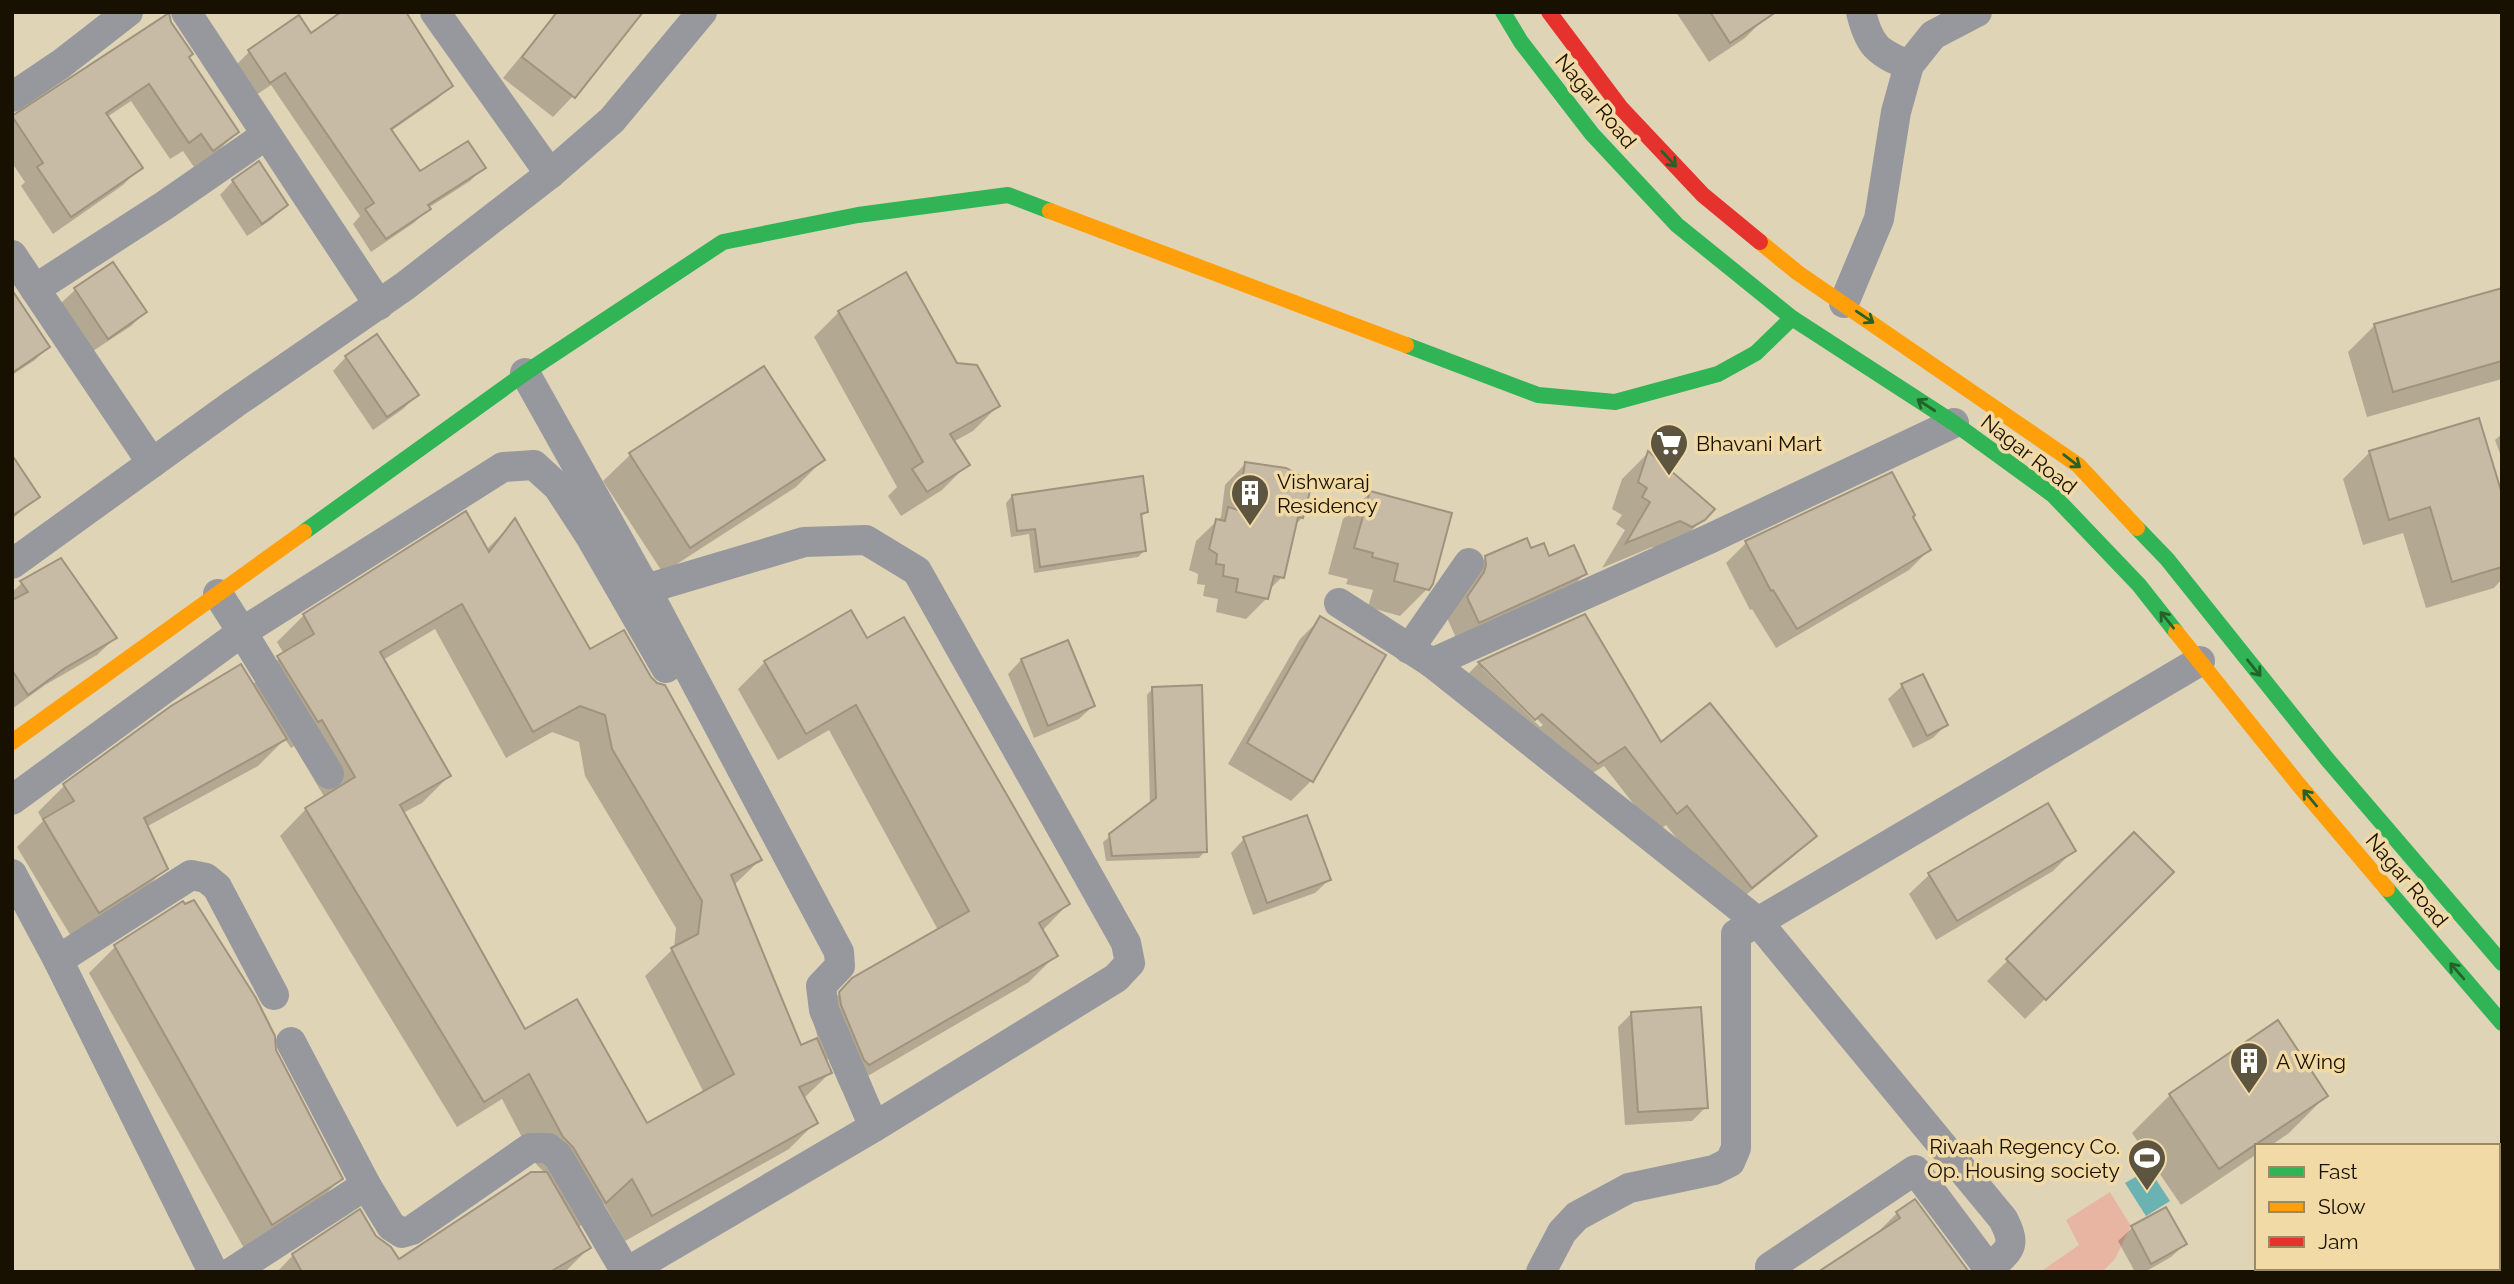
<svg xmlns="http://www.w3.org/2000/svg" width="2514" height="1284" font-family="Raleway,sans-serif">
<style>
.green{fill:#e8b5a2}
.water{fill:#6bb2b3}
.shadow{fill:#0003;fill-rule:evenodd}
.building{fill:#c8bba6;stroke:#9f937e;stroke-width:2;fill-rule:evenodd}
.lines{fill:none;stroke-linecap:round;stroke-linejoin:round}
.street{stroke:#96989e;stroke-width:30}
.fast{stroke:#30b455;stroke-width:16}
.slow{stroke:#ff9f0a;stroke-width:16}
.jam{stroke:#e5322d;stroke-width:16}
.oneway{stroke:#24622a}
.labels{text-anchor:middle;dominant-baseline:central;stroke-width:7;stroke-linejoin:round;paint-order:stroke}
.street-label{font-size:21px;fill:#181000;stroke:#f1daa6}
.poi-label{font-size:21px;fill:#181000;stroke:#f1daa6;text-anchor:start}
</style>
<rect width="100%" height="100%" fill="#e0d4b7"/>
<path class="green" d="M2110,1192L2131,1226L2115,1259L2102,1272H2040L2079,1245L2066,1220Z"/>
<path class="water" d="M2149,1169L2170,1201L2146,1216L2125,1183Z"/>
<g class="shadow">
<path d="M557,12H585L573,96L553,117L503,78Z"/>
<path d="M1676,12H1761L1765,18L1745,38L1709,62Z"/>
<path d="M168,16L187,57L237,132L219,150L194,167L183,151L170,159L131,101L107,117L141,167L123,185L53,234L21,186L25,182L12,163V118Z"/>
<path d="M299,18L311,35L451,86L437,99L391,131L420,173L483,168L470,181L428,208L415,222L371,252L353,224L360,216L271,85L256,95L236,65L249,52Z"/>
<path d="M233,181L286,205L272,219L247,236L220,195Z"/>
<path d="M112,264L145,312L131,326L93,351L61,303L75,290Z"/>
<path d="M2502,290V379L2367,417L2348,352L2375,325Z"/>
<path d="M839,312L956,365L998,406L973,431L953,442L968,464L942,490L901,516L888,496L897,487L814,337Z"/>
<path d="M12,321L48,347L35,360L12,375Z"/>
<path d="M346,357L417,395L403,409L373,430L333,371Z"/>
<path d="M2502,434V459L2495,440Z"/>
<path d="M1648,453L1704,518L1676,546L1664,552L1652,547L1602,568L1625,530L1616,524L1622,515L1612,509L1622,479Z"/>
<path d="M2369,453L2502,500V579L2494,588L2426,608L2403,533L2363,545L2343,479Z"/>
<path d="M630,455L823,460L796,487L663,573L603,481Z"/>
<path d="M12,458L38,497L12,519Z"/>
<path d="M1245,464L1302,518L1294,526L1282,577L1268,591L1267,598L1246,619L1216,612L1218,599L1203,596L1205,585L1197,584L1198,574L1189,570L1196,541L1221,517L1225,485Z"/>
<path d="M1892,474L1911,517L1929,550L1909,570L1776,648L1752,609L1750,610L1726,563L1746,543Z"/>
<path d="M1370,493L1427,589L1400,616L1368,607L1373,590L1346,584L1348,579L1328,574L1343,519Z"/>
<path d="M1012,496L1146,512L1140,518L1144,551L1138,557L1034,573L1029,534L1011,537L1006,503Z"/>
<path d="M515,521L589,651L760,860L733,886L800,1047L818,1039L813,1020L853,980L938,930L829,730L778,760L738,689L765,662L866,641L1068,904L1042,931L1056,955L1029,982L842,1091L828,1059L825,1061L830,1073L803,1099L816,1122L789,1149L625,1241L604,1204L578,1228L589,1248L565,1272H277L293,1255L375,1237L399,1261L546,1174L536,1164L502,1099L457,1127L280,836L306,809L325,798L294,746L291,748L285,739L258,766L146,827L166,868L139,895L72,938L17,847L43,821L38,812L65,785L252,685L284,654L277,642L304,615L486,550ZM435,629L506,758L552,732L579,742L585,776L676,928L674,948L645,976L704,1093L646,1125L525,1031L403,813L422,803L449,776L383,660Z"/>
<path d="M1530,550L1585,574L1565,594L1458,642L1447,618L1465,578L1486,558Z"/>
<path d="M22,583L115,638L97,655L45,685L12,709V592Z"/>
<path d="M1584,616L1661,744L1815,836L1794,856L1731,907L1666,825L1656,833L1604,766L1576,783L1459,683L1479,663ZM1482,668H1487L1543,725L1540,727Z"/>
<path d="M1320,619L1311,781L1291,801L1228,764L1300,639Z"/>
<path d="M1021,660L1093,706L1079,719L1034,738L1008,674Z"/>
<path d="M1922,676L1946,725L1933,738L1913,748L1888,699L1902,686Z"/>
<path d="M1153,688L1205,851L1199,858L1106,861L1103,842L1150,805L1147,695Z"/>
<path d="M2134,834L2172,872L2025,1019L1987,981Z"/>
<path d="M1244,839L1329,880L1315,893L1253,915L1231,853Z"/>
<path d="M2073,851L2053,871L1936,940L1909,894L1930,874Z"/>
<path d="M116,946L341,1179L314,1205L245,1250L89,973Z"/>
<path d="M1632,1013L1706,1107L1692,1121L1625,1125L1618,1027Z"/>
<path d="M2170,1095L2326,1096L2289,1133L2270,1146H2257V1154L2181,1205L2132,1133Z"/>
<path d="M1897,1213L1967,1272L1871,1239Z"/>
<path d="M2132,1228L2185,1244L2171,1257L2145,1272H2135L2118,1241Z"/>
</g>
<g class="building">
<path d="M341,12H406L453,86L391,129L420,171L468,141L486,168L428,205L431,209L386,239L365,209L374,203L285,73L270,83L248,50L299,15L311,33Z"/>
<path d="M557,12H643L575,98L522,57Z"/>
<path d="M1710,12H1776L1730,43Z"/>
<path d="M169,13L171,22L193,54L189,57L239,132L213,151L201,134L189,143L149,84L106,113L143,168L71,217L37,167L43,163L12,116Z"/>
<path d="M259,161L288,205L262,224L232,180Z"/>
<path d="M113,262L147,312L108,339L74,288Z"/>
<path d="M906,272L957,363L977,365L1000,406L950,434L970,465L927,492L912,469L923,462L838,311Z"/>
<path d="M2502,288V361L2393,392L2374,324Z"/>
<path d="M12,290L50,347L12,373Z"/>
<path d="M377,334L419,395L387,417L345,356Z"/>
<path d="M764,366L825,460L690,548L629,453Z"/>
<path d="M2479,418L2502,494V567L2452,582L2430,507L2389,520L2369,451Z"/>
<path d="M1648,451L1715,509L1705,520L1692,527L1680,521L1626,543L1650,502L1642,497L1647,488L1638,482Z"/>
<path d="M12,455L40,497L12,516Z"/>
<path d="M1245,462L1286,468L1312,483L1303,518L1298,517L1284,578L1274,576L1268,599L1236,592L1238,579L1223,576L1224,565L1216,564L1217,554L1209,549L1216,519L1225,521L1228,507L1238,510Z"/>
<path d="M1892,472L1915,515L1913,517L1931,550L1797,629L1773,590L1771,591L1745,541Z"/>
<path d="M1143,476L1148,512L1141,514L1146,551L1040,567L1035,529L1017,531L1012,495Z"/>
<path d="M1370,491L1452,513L1433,584L1429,590L1394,581L1398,564L1372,557L1373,553L1354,548Z"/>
<path d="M466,511L489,552L515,518L590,649L624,630L651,677L657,683L665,685L762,860L731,875L801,1045L817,1038L832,1073L799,1087L818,1123L652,1216L632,1179L606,1203L573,1147L563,1137L529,1074L484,1102L305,808L355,777L322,720L318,722L277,656L314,634L303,614ZM462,604L533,732L580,706L605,715L612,749L702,901L698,934L671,948L734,1074L647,1123L577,999L525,1029L400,805L451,776L380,652Z"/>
<path d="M1527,538L1531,548L1544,543L1549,556L1574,545L1587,574L1479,623L1467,597L1484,572L1486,565L1485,556Z"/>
<path d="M61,558L117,638L65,668L28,695L12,670V600L28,592L20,581Z"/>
<path d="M851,610L867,638L904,617L1070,904L1039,923L1058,956L869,1065L864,1060L841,1005L839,992L852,978L969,911L856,705L806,734L764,661Z"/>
<path d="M1585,614L1661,742L1710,703L1817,836L1752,888L1687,806L1677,814L1625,747L1598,764L1542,714L1535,720L1478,662Z"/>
<path d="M1320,616L1386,655L1313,782L1247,743Z"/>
<path d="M1068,640L1095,706L1048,726L1021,659Z"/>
<path d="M241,664L287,739L144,818L168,869L99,913L43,819L74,801L63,784L171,706Z"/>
<path d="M1923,674L1948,725L1927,736L1901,684Z"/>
<path d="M1202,685L1207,852L1112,856L1109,834L1156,798L1152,687Z"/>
<path d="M2048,803L2076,851L1957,921L1928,873Z"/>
<path d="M1307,815L1331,880L1267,903L1243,837Z"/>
<path d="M2134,832L2174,872L2046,1000L2006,959Z"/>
<path d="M194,900L256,998L275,1036L276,1050L343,1179L272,1225L114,945L183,901L185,904Z"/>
<path d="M1701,1007L1708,1108L1638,1112L1631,1012Z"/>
<path d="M2278,1020L2328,1096L2219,1169L2169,1094Z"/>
<path d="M531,1172H547L591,1248L550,1272H302L292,1254L360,1209L376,1236L391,1247L399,1259Z"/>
<path d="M1915,1199L1969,1272H1818L1900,1218L1896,1212Z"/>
<path d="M2166,1207L2187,1244L2151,1264L2131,1226Z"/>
</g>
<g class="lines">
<g class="street">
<path d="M186,12L379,305"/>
<path d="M435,12L550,174"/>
<path d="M1861,12C1869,46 1878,53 1909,65"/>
<path d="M12,97L61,64L128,12"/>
<path d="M12,255L152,463"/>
<path d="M35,289L165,205L266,135"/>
<path d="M1844,303L1879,219L1896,112L1909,65L1933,35L1977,12"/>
<path d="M525,373L646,589L839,952L840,966L821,986L824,1010L874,1127"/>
<path d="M12,564L235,403L405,286L550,174L612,120L702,12"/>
<path d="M1339,603L1432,663L1758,922L1736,934V1148L1730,1162L1714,1170L1629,1188L1577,1216L1562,1232L1541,1272"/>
<path d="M1409,649L1469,563"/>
<path d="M1432,663L1709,539L1954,423"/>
<path d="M329,774L242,632L503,467L534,465L558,487L590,536L666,668"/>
<path d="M12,800L242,632L218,594"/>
<path d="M12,874L58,960L213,1272"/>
<path d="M58,960L191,875L206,878L217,887L274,995"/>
<path d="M291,1042L366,1185L391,1226L402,1233L412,1230L530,1148H548L558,1156L626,1272"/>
<path d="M1770,1267L1915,1170L1989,1269"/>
<path d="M232,1272L366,1185"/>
<path d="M627,1272L874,1127L1116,978L1130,963L1126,943L917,571L866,540L804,542L646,589"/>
<path d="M1991,1272L1989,1269C2009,1249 2018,1248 2003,1219L1758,922L2200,661"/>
</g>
<g class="fast">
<path d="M1503,12L1521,42L1592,134L1677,225L1792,318L1954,423L2053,495L2139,585L2176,632"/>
<path d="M1406,345L1538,395L1615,402L1718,374L1756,353L1792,318"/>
<path d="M2137,528L2167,559L2327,759L2502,963"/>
<path d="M304,532L525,373L723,242L858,215L1008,195L1050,211"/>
<path d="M2387,889L2502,1023"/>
</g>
<g class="slow">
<path d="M1050,211L1406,345"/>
<path d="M1760,242L1798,273L2078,465L2137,528"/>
<path d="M2176,632L2298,784L2387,889"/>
<path d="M12,742L304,532"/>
</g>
<path class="jam" d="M1549,12L1621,108L1703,195L1760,242"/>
</g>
<defs><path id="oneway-shaft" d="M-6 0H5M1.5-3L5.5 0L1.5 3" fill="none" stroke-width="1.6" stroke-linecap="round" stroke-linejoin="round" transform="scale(1.75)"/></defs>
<g class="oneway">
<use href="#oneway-shaft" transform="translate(1669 159) rotate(47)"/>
<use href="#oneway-shaft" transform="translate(1865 317) rotate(34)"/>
<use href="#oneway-shaft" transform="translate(1926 405) rotate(-147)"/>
<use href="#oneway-shaft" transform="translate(2072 461) rotate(38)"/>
<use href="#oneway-shaft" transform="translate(2167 620) rotate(-129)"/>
<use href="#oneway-shaft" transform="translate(2254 668) rotate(51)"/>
<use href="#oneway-shaft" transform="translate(2310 798) rotate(-130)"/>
<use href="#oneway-shaft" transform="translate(2457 971) rotate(-131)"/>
</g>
<defs>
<symbol id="supermarket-pin" viewBox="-11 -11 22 30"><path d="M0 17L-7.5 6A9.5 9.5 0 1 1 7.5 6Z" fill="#5e5540" stroke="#f1daa6"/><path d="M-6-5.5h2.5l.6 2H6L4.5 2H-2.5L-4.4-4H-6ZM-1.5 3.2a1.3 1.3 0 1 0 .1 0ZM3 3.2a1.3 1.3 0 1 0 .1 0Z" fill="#fff"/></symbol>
<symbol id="building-pin" viewBox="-11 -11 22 30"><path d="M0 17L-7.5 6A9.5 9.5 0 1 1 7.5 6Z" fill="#5e5540" stroke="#f1daa6"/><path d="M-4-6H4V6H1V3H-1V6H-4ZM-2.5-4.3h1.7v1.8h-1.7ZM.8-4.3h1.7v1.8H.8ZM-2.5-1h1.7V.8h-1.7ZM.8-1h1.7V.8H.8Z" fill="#fff"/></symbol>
<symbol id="stadium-pin" viewBox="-11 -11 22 30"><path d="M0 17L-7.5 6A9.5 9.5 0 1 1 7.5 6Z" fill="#5e5540" stroke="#f1daa6"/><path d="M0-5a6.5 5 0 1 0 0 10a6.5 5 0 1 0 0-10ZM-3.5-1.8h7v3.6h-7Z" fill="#fff"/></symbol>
</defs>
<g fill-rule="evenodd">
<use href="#supermarket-pin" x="1647" y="421" width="44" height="60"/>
<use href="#building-pin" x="1228" y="471" width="44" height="60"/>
<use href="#building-pin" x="2227" y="1039" width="44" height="60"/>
<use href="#stadium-pin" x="2125" y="1136" width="44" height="60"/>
</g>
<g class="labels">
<g class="street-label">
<text transform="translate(1596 101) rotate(51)">Nagar Road</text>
<text transform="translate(2029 454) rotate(38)">Nagar Road</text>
<text transform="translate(2407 880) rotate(50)">Nagar Road</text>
</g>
<g class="poi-label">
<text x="1696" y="443">Bhavani Mart</text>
<text x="1277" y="481">Vishwaraj<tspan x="1277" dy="24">Residency</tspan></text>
<text x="2276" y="1061">A Wing</text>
<text x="2120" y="1146" text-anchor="end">Rivaah Regency Co.<tspan x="2120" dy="24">Op. Housing society</tspan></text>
</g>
</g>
<rect width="2514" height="1284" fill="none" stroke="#181000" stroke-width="28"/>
<rect x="2255" y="1144" width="245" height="126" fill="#f1daa6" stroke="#9a8964" stroke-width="2"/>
<rect x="2269" y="1167" width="35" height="10" fill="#30b455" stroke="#9a8964" stroke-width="2"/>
<text x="2318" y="1179" font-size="21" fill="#181000">Fast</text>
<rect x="2269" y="1202" width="35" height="10" fill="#ff9f0a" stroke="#9a8964" stroke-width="2"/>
<text x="2318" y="1214" font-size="21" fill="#181000">Slow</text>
<rect x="2269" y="1237" width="35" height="10" fill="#e5322d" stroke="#9a8964" stroke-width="2"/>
<text x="2318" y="1249" font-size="21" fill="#181000">Jam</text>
</svg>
